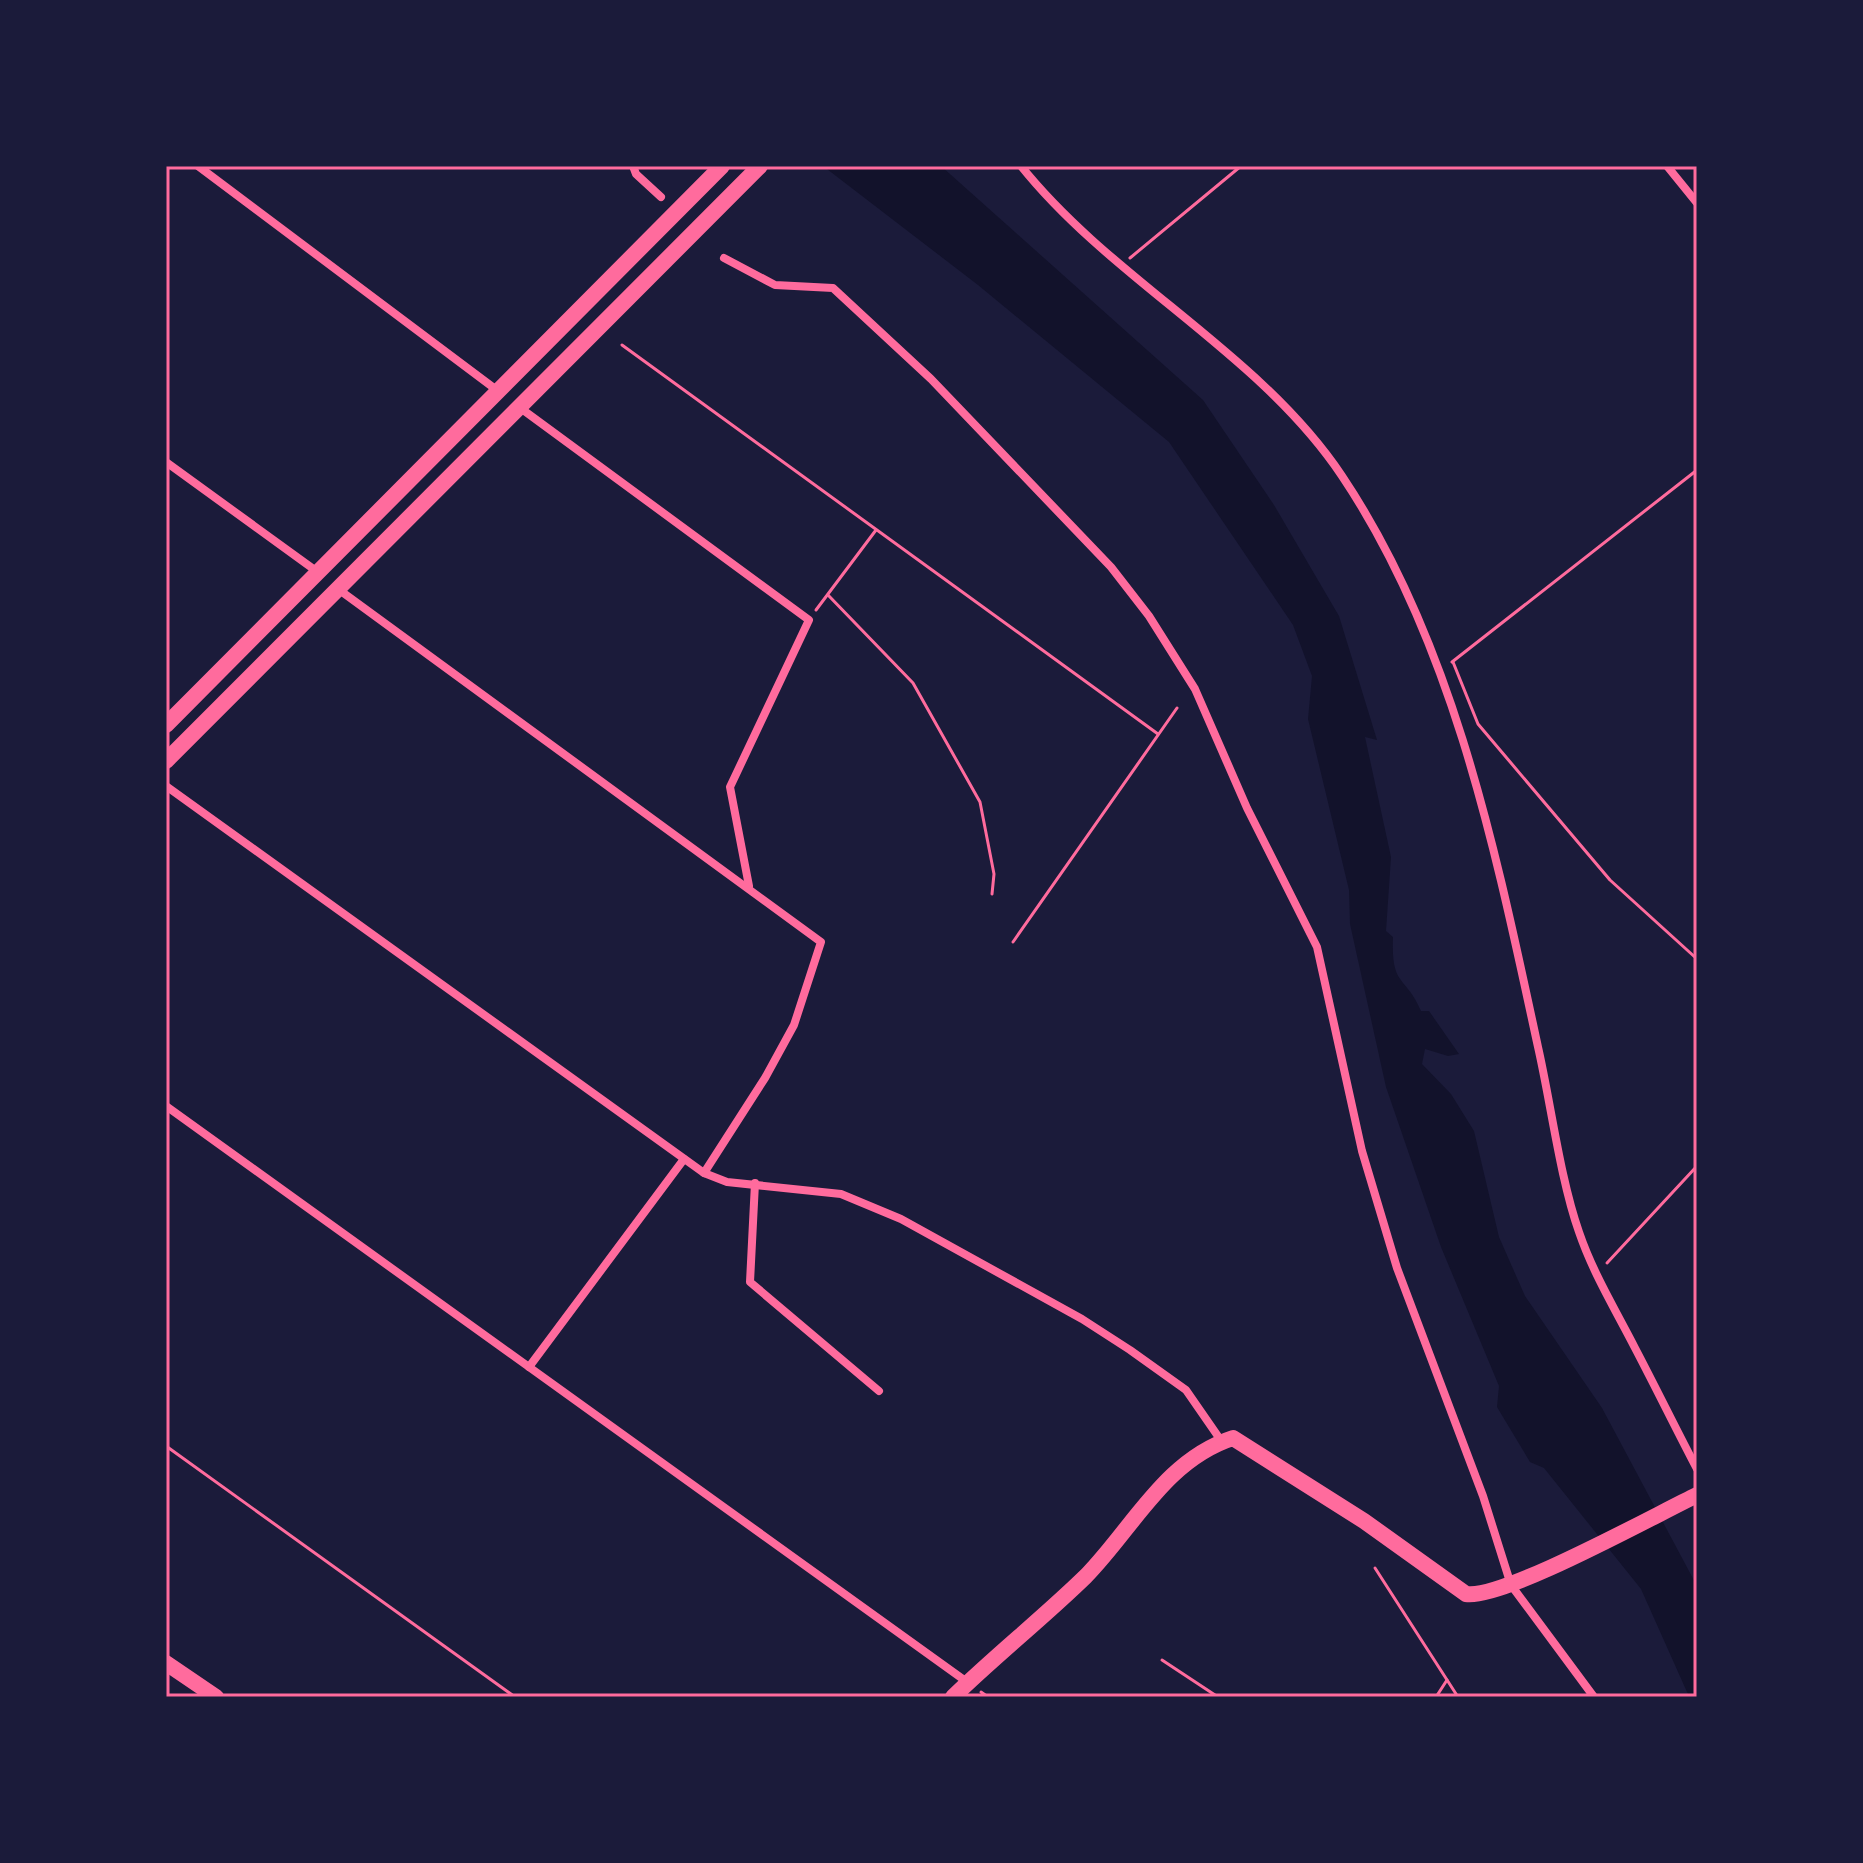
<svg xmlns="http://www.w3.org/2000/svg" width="1863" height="1863" font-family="'Open Sans',sans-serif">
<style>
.water{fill:#12122b}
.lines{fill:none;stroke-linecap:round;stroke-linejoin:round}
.path{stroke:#ff6b9d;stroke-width:3}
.minor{stroke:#ff6b9d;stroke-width:8}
.primary{stroke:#ff6b9d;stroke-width:16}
.neatline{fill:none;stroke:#ff6b9d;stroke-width:3}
</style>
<rect width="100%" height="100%" fill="#1b1b3a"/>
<path class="water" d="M823,166H941L1203,400L1274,505L1339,616L1377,740L1365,737L1391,857L1386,931L1393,937C1391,988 1405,974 1421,1011H1429L1459,1054L1448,1056L1425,1049L1422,1064L1451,1094L1474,1131L1499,1237L1525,1296L1602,1408L1697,1586V1697H1690L1687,1692L1641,1589L1544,1468L1530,1462L1497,1407L1499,1386L1441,1247L1386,1087L1350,924L1349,890L1308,719L1312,676L1293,625L1169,442L978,285Z"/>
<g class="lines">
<g class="path">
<path d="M1130,258L1241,166"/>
<path d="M622,345L1158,734"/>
<path d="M828,595L913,683L980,802L994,874L992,894"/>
<path d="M816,610L876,530"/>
<path d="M1452,662L1697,470"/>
<path d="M1453,662L1478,724L1610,880L1697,959"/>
<path d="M1013,942L1177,708"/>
<path d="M1607,1263L1697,1166"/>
<path d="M166,1446L515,1697"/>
<path d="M1375,1568L1458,1697"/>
<path d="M1162,1660L1218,1697"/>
<path d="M981,1692L988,1697"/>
<path d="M1436,1697L1447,1680"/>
</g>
<g class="minor">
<path d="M198,166L498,391"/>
<path d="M633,166L636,174L661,197"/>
<path d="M1021,166C1113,281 1260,353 1342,476C1454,643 1496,853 1538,1047C1551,1104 1560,1178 1579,1232C1593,1273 1615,1309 1635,1348C1656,1388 1676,1429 1697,1469"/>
<path d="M1667,166L1697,203"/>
<path d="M724,258L775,285L833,288L931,379L1111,567L1149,616L1195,689L1247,808L1317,947L1362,1151L1397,1268L1483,1496L1511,1585L1594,1697"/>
<path d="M519,407L809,620L730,787L749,886"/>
<path d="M166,462L319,573"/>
<path d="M338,589L821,942L794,1025L765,1078L704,1173"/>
<path d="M166,786L704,1173L727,1182L841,1194L901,1219L1082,1319L1130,1350L1186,1390L1222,1442"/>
<path d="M166,1106L967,1682"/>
<path d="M755,1183L750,1282L879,1391"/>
<path d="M529,1367L684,1159"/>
</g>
<g class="primary">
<path d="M166,725L722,166"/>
<path d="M166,761L760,166"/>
<path d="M166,1663L216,1697"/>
<path d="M953,1697C996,1655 1043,1618 1086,1576C1133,1528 1165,1460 1233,1438L1364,1521L1466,1594C1502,1600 1655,1515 1697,1495"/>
</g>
</g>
<rect width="1863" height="1863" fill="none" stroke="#1b1b3a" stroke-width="336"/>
<rect x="168" y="168" width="1527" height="1527" class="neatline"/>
</svg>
